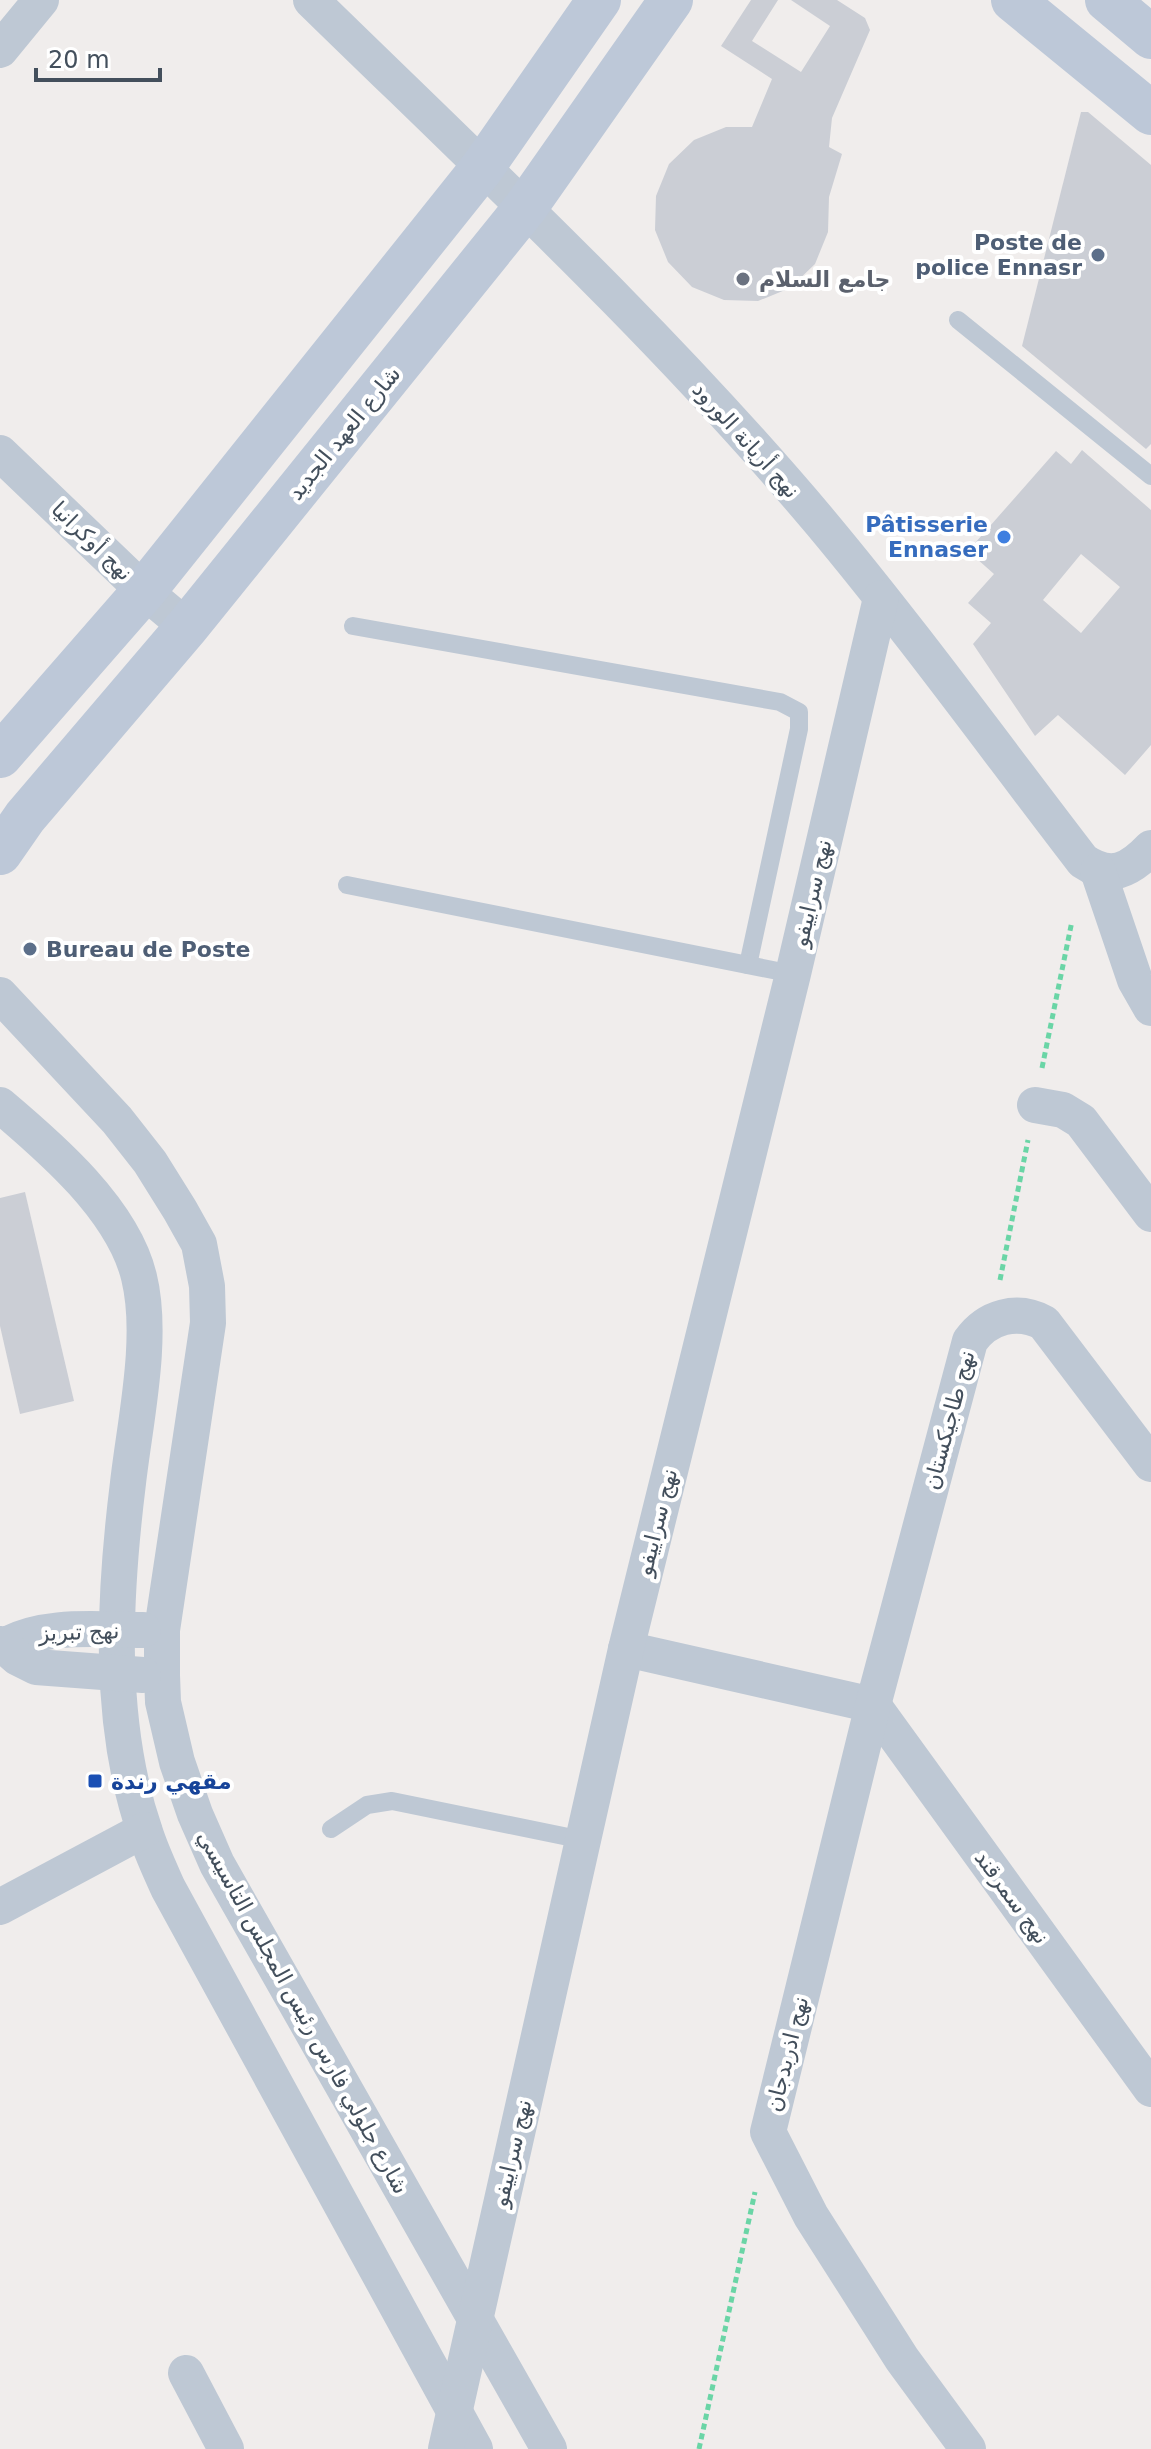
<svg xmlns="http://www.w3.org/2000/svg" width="1151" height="2449" font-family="'DejaVu Sans','Noto Naskh Arabic',sans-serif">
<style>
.building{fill:#cbced5;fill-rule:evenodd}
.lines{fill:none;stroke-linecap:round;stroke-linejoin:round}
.path{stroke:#6ad5a6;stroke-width:5;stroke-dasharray:6 4;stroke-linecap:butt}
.service{stroke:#bec8d4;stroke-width:18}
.minor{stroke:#bec8d4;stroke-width:36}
.secondary{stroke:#bdc8d8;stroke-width:44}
.service-dot{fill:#5c6f8a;stroke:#fff;stroke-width:3}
.worship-dot{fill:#6b7280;stroke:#fff;stroke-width:3}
.shop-dot{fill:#3f7fe0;stroke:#fff;stroke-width:3}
.transit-dot{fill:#1a4fb4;stroke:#fff;stroke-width:3}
.labels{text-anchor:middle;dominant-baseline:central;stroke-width:8;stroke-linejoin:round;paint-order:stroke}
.service-label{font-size:22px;font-weight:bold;fill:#4e5e75;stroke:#fff;text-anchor:end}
.worship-label{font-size:22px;font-weight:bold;fill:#5b616d;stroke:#fff;text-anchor:start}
.street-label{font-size:22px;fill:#434f5c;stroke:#fff}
.shop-label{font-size:22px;font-weight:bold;fill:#366cbe;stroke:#fff;text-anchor:end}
.transit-label{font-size:22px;font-weight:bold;fill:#164399;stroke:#fff;text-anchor:start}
</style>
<rect width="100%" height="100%" fill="#f0edec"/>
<g class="building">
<path d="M751,0H778L752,41L801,72L830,26L791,0H837L865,18L870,30L832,118L829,147L842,154L829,197L828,232L815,264L790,288L758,301L724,300L692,287L668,262L655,230L656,196L669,164L694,140L726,127H752L772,79L721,46Z"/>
<path d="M1081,112H1088L1151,165V444L1146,449L1022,346Z"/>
<path d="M1082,450L1151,510V745L1125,775L1058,715L1035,736L973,644L991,623L968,603L994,574L968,551L1056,451L1071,464ZM1081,554L1120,587L1081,633L1043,600Z"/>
<path d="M25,1192L74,1401L20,1414L0,1326V1198Z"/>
</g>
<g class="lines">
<g class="path">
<path d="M1042,1068L1072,921"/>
<path d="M1000,1280L1028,1140"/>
<path d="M699,2449L755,2192"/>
</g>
<g class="service">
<path d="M958,320L1151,476"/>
<path d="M353,626L780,702L799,712V729L748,965"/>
<path d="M347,885L793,974"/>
<path d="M331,1829L367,1805L392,1801L583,1840"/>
</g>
<g class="minor">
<path d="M311,0C485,170 664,336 821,523C912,632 996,748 1083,861C1111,880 1129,871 1151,848"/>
<path d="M0,50L41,0"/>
<path d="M0,453L144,591L187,627"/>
<path d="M1098,871L1135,980L1151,1008"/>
<path d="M0,995L117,1120L150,1162L180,1210L199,1244L207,1286L208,1323L162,1630V1675L163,1702L177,1762L195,1814L217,1864L549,2449"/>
<path d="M0,1105C51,1148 123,1210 139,1277C154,1338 135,1421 128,1483C114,1596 107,1722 145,1832C151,1851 160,1870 168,1888L475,2449"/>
<path d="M1035,1105L1063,1110L1081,1121L1151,1214"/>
<path d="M0,1644L4,1646C44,1623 98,1630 143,1630"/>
<path d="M4,1646L18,1658L36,1667L143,1675"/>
<path d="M626,1649L873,1705"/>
<path d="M873,1705L1151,2089"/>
<path d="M0,1907L144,1830"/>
<path d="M186,2373L226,2449"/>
<path d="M446,2449L626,1649L793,974L881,598"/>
<path d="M968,2449L902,2359L811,2216L768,2132L873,1705L970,1341C987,1317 1017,1308 1044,1323L1151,1464"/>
</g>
<g class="secondary">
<path d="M1013,0L1151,113"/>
<path d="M1107,0L1151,37"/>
<path d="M0,756L144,591L482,168L599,0"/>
<path d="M0,853L25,817L187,627L525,208L671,0"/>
</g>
</g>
<g class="service-dot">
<circle cx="1098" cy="255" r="8"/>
<circle cx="30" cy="949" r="8"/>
</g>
<circle class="worship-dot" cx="743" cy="279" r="8"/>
<circle class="shop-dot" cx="1004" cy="537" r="8"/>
<rect class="transit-dot" x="87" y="1773" width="16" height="16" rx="4"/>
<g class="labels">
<g class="service-label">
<text x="1082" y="242">Poste de<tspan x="1082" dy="25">police Ennasr</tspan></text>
<text x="46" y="949" text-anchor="start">Bureau de Poste</text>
</g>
<g class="worship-label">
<text x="759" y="279">جامع السلام</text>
</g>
<g class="street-label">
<text transform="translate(344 433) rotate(-51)">شارع العهد الجديد</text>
<text transform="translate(746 440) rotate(48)">نهج أريانة الورود</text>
<text transform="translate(92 541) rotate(44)">نهج أوكرانيا</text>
<text transform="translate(812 893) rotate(-77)">نهج سراييفو</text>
<text transform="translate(949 1420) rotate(-75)">نهج طاجيكستان</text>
<text transform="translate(657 1522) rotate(-76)">نهج سراييفو</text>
<text transform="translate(79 1632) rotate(-2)">نهج تبريز</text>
<text transform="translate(1012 1897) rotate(54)">نهج سمرقند</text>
<text transform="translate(303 2012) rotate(61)">شارع جلولي فارس رئيس المجلس التاسيسي</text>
<text transform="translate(787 2054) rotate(-76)">نهج اذربدجان</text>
<text transform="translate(512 2153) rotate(-77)">نهج سراييفو</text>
</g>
<g class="shop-label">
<text x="988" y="524">Pâtisserie<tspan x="988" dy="25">Ennaser</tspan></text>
</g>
<g class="transit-label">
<text x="111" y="1781">مقهي رندة</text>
</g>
</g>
<path d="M36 68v12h124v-12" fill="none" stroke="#434f5c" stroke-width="4"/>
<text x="48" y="68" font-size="24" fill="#434f5c" stroke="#ffffff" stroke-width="6" paint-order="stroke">20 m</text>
</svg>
